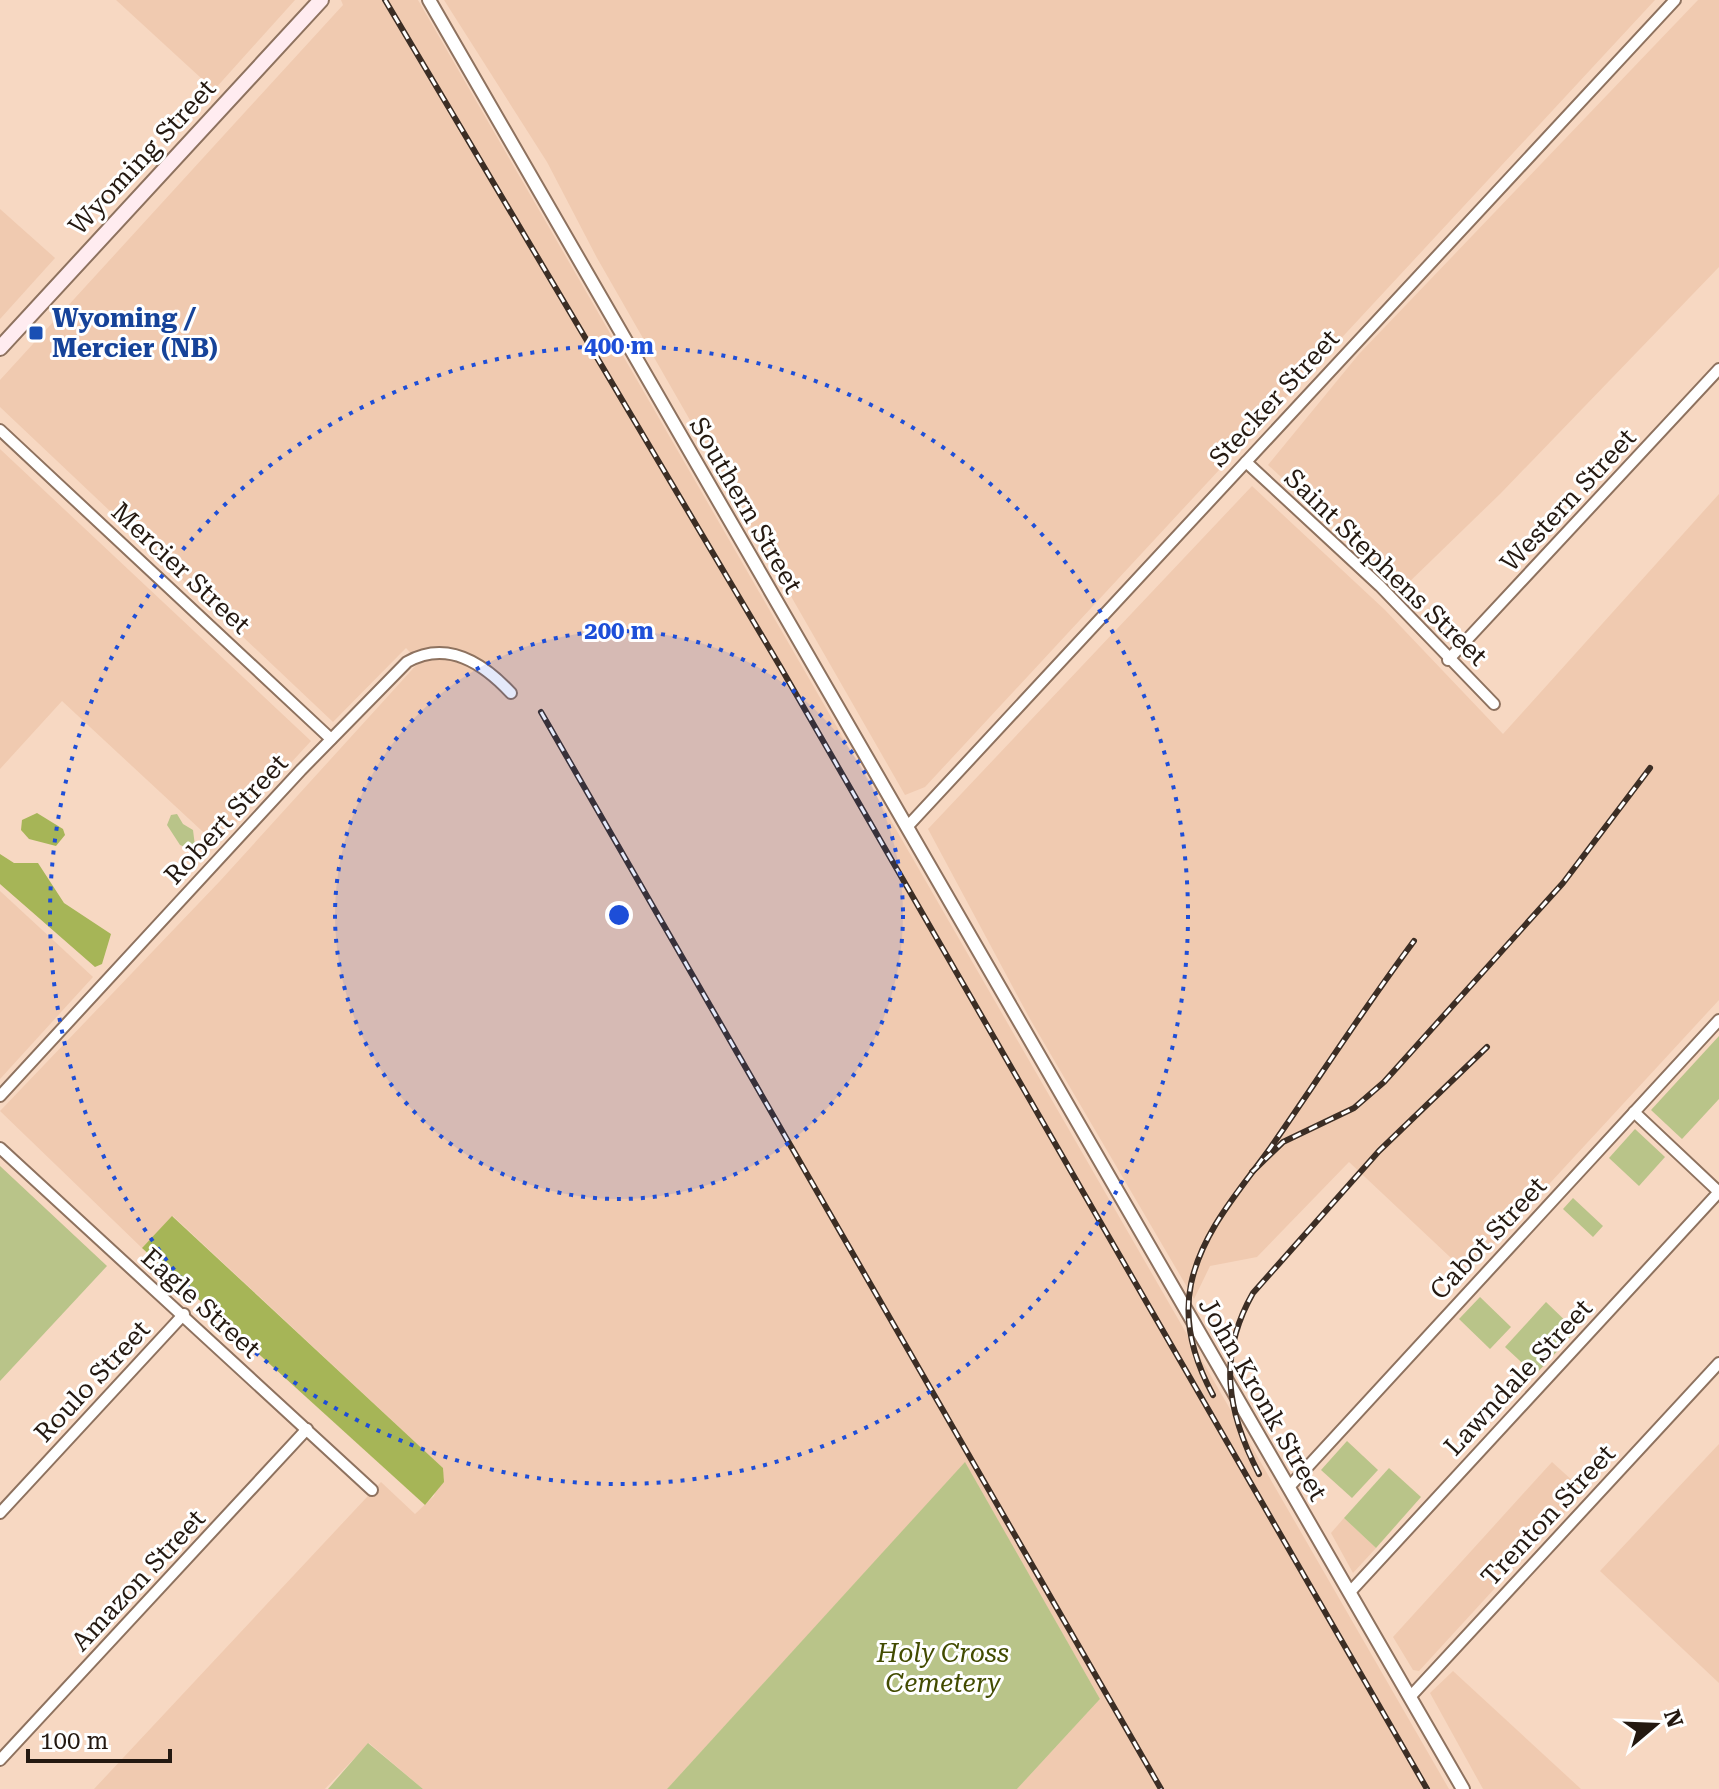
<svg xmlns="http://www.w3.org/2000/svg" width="1719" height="1789" font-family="'Roboto Serif',serif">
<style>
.built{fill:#f0cab0}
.green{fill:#b9c489}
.forest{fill:#a6b557}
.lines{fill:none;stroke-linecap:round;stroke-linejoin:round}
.minor-casing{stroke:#8e725f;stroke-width:14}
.tertiary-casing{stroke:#8e725f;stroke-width:16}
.secondary-casing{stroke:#8e725f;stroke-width:18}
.minor{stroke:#fff;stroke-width:10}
.tertiary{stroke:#fff;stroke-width:12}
.secondary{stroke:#ffecf0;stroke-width:14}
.rail-casing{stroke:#3c2e25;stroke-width:6}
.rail{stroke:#fff;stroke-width:3;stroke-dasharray:9;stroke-linecap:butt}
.ring{fill:none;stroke:#1d4ed8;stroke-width:4;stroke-dasharray:4 8}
.transit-dot{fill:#1a4fb4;stroke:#fff;stroke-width:3}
.labels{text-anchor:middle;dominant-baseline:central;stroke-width:6;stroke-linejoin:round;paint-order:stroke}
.street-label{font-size:26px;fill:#241911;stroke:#fff}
.transit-label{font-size:26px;font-weight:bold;fill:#164399;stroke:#fff;text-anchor:start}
.park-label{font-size:26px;font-style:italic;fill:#424b00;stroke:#fff}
.centre{fill:#1d4ed8;stroke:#fff;stroke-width:4}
.ring-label{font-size:24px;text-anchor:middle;font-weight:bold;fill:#1d4ed8;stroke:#fff;stroke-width:6;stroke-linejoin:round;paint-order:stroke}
</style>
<rect width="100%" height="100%" fill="#f7d8c2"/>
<g class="built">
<path d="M116,0H295L214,90Z"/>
<path d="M341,0H418L1449,1789H1017L1100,1699L965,1463L667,1789H423L369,1743L325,1789H94L381,1482L415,1514L434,1496L443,1468L173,1216L142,1248L0,1111L220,881L419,662L406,648L333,722L0,407V380L343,5Z"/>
<path d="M444,0H1655L925,787L905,795L597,258L547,162Z"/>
<path d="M1698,0H1719V267L1501,493L1402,589L1268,465L1359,354Z"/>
<path d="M0,209L55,258L0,319Z"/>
<path d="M0,449L311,741L216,844L62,701L0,769Z"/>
<path d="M1252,486L1385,610L1503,734L1719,494V1000L1467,1273L1349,1162L1257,1257L1210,1266L1194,1299L1030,1019L928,829Z"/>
<path d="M0,891L93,977L0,1079Z"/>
<path d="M1719,1444V1683L1600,1571Z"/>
<path d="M1552,1462L1584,1491L1419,1671L1413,1670L1393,1637Z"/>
<path d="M1344,1518L1376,1548L1353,1573L1331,1533Z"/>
<path d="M1453,1671L1581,1789H1483L1430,1693Z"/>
</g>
<g class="green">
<path d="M177,814L183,824L193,830L195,846L190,849L180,845L167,825L171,815Z"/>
<path d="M1719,1036V1099L1682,1139L1651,1110Z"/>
<path d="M1635,1129L1665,1157L1639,1186L1609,1158Z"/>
<path d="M0,1166L107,1266L0,1381Z"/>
<path d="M1573,1198L1603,1226L1593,1237L1563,1209Z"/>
<path d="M1480,1297L1511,1327L1490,1349L1459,1319Z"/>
<path d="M1546,1302L1576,1331L1535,1375L1505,1347Z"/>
<path d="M1347,1441L1378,1470L1352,1498L1321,1470Z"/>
<path d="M965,1462L1100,1699L1017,1789H667Z"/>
<path d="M1389,1468L1421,1497L1376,1548L1344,1518Z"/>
<path d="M368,1743L423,1789H328Z"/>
</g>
<g class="forest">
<path d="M37,813L63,829L65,835L56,846L29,839L21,830L22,820Z"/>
<path d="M0,854L14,863H38L64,903L111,934L102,964L95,967L0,884Z"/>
<path d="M172,1216L443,1468L444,1482L425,1505L142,1248Z"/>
</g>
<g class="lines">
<defs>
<g id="minor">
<path d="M0,430L331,739"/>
<path d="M1246,462L1380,586L1494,704"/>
<path d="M1448,660L1719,369"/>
<path d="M907,827L1675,0"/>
<path d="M0,1096L301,770L407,662C448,639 484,664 511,693"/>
<path d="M1634,1112L1719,1192"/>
<path d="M0,1148L372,1490"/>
<path d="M1289,1487L1719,1020"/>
<path d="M0,1513L184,1314"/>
<path d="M1350,1592L1719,1192"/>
<path d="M1410,1697L1719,1363"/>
<path d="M0,1760L307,1429"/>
</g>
<path id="tertiary" d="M429,0L1463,1789"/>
<path id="secondary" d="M0,348L321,0"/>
</defs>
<use href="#minor" class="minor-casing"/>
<use href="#tertiary" class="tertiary-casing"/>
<use href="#secondary" class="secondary-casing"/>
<use href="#minor" class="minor"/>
<use href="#tertiary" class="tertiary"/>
<use href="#secondary" class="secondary"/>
<defs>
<g id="rail">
<path d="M385,0L781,668L1427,1789"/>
<path d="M541,712L1161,1789"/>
<path d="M1252,1172L1283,1142L1354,1108L1384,1082L1563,883L1650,768"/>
<path d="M1213,1395C1194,1360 1183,1323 1191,1284C1202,1231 1241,1189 1271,1147C1319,1078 1364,1008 1414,941"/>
<path d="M1259,1474C1227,1412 1217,1356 1253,1293L1379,1151L1487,1047"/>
</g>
</defs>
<use href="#rail" class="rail-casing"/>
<use href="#rail" class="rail"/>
</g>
<circle cx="619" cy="915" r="284" fill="#1d4ed8" fill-opacity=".12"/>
<g class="ring">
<circle cx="619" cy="915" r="284"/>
<circle cx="619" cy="915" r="569"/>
</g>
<rect class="transit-dot" x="28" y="325" width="16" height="16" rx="4"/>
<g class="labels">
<g class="street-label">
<text transform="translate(142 157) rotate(-47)">Wyoming Street</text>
<text transform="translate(1274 398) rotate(-47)">Stecker Street</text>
<text transform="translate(1568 500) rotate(-47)">Western Street</text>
<text transform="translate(746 505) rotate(60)">Southern Street</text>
<text transform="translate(1386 567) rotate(44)">Saint Stephens Street</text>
<text transform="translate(181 568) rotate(43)">Mercier Street</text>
<text transform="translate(226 819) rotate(-47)">Robert Street</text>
<text transform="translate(1488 1238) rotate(-47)">Cabot Street</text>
<text transform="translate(201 1303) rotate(42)">Eagle Street</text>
<text transform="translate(1518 1377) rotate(-47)">Lawndale Street</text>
<text transform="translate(92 1381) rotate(-47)">Roulo Street</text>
<text transform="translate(1263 1399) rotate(60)">John Kronk Street</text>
<text transform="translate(1548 1515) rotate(-47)">Trenton Street</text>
<text transform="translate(138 1580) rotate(-47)">Amazon Street</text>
</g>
<g class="transit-label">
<text x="52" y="318">Wyoming /<tspan x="52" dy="30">Mercier (NB)</tspan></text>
</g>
<g class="park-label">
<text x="943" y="1653">Holy Cross<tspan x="943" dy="30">Cemetery</tspan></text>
</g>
</g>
<circle cx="619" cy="915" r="12" class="centre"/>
<g class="ring-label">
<text x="619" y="354">400 m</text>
<text x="619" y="639">200 m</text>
</g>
<g transform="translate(1655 1725) rotate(71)" stroke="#ffffff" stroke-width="6" paint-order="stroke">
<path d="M0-6L14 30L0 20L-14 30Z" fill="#241911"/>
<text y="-12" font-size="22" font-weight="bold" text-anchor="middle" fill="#241911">N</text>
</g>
<path d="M28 1749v12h142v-12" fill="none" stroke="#241911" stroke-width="4"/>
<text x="40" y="1749" font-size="24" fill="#241911" stroke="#ffffff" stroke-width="6" paint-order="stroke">100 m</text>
</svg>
